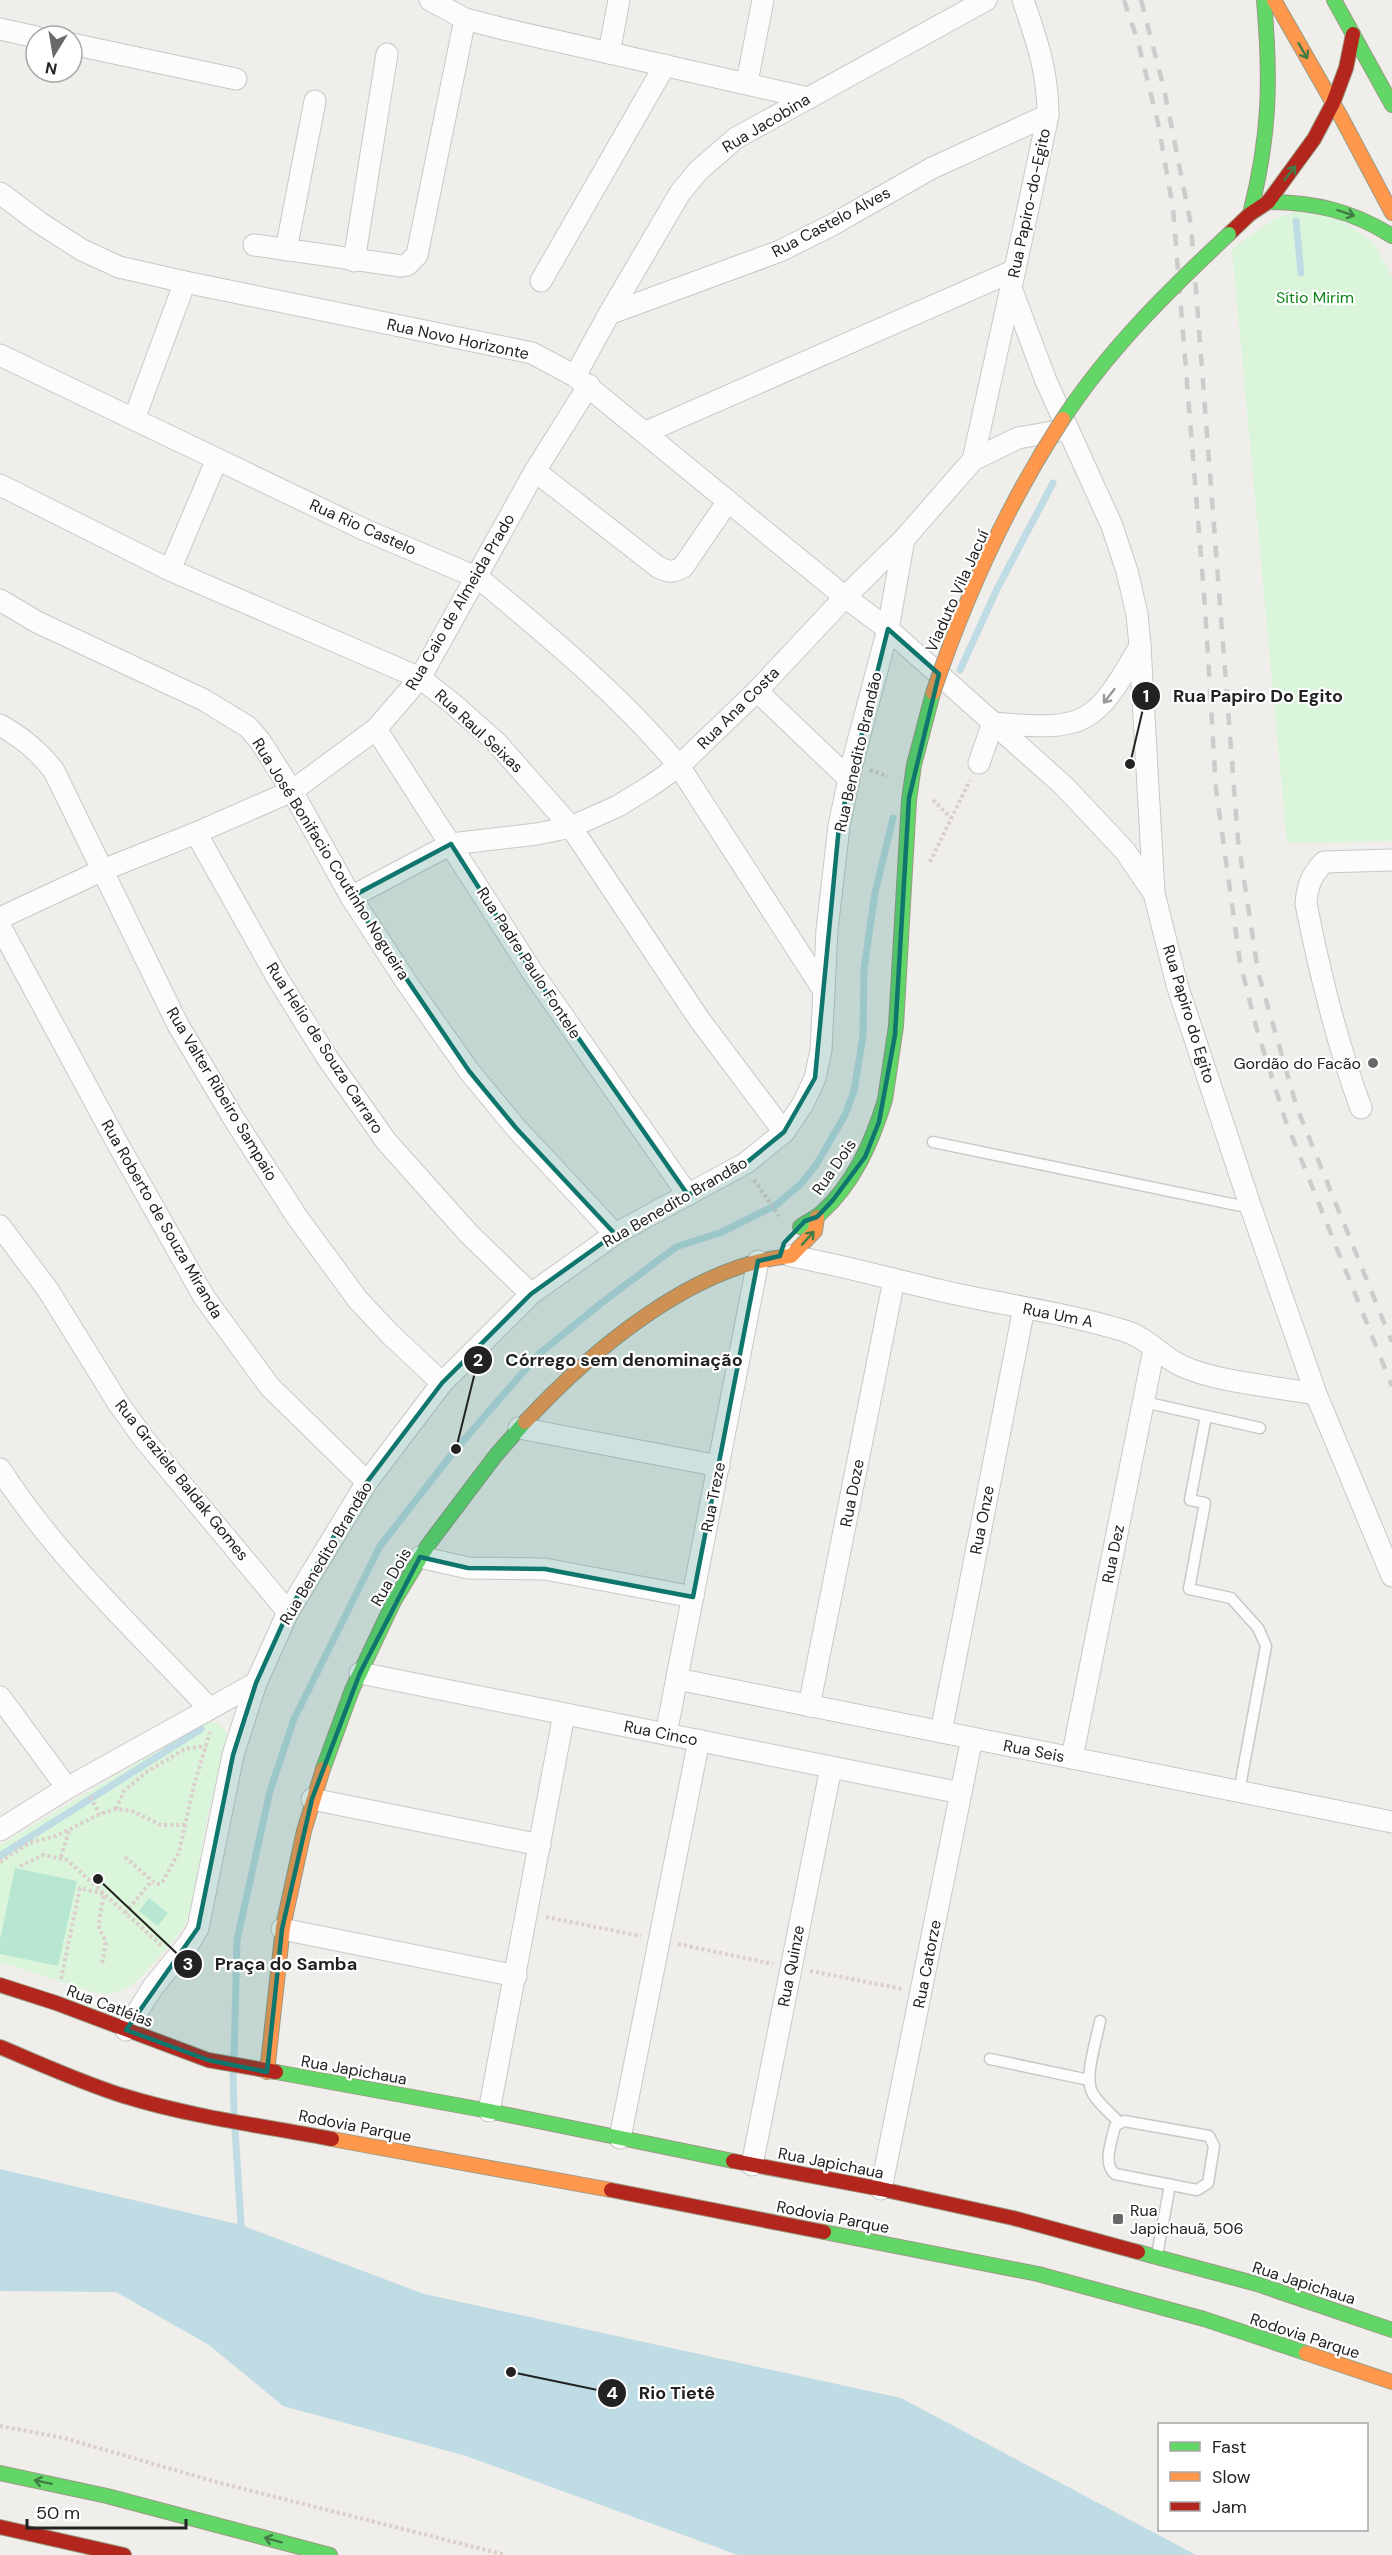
<svg xmlns="http://www.w3.org/2000/svg" width="1392" height="2555" font-family="'DM Sans',sans-serif">
<style>
.park{fill:#daf5da}
.pitch{fill:#b7e6d2}
.water{fill:#bfdbe3}
.lines{fill:none;stroke-linecap:round;stroke-linejoin:round}
.stream{stroke:#bfdbe3;stroke-width:7}
.lane-casing{stroke:#c9c8c7;stroke-width:13}
.street-casing{stroke:#c9c8c7;stroke-width:23}
.fast-casing{stroke:#999a82;stroke-width:16}
.slow-casing{stroke:#999a82;stroke-width:16}
.jam-casing{stroke:#999a82;stroke-width:16}
.path{stroke:#dccecd;stroke-width:4;stroke-dasharray:3 3;stroke-linecap:butt}
.lane{stroke:#fdfcfc;stroke-width:10}
.street{stroke:#fdfcfc;stroke-width:21}
.fast{stroke:#63d668;stroke-width:14}
.slow{stroke:#ff974d;stroke-width:14}
.jam{stroke:#b3261e;stroke-width:14}
.rail{stroke:#ccc;stroke-width:4.5;stroke-dasharray:12 12;stroke-linecap:butt}
.fast-bridge-casing{stroke:#999a82;stroke-width:16;stroke-linecap:butt}
.slow-bridge-casing{stroke:#999a82;stroke-width:16;stroke-linecap:butt}
.fast-bridge{stroke:#63d668;stroke-width:14}
.slow-bridge{stroke:#ff974d;stroke-width:14}
.oneway{stroke:#427c45}
.oneway2{stroke:#9a9a9a}
.marked{fill:#0f766e;fill-opacity:0.2;stroke:#0f766e;stroke-width:4.5;stroke-linejoin:round}
.poi-dot{fill:#6a6968;stroke:#fff;stroke-width:2}
.labels{text-anchor:middle;dominant-baseline:central;stroke-width:4.5;stroke-linejoin:round;paint-order:stroke}
.street-label{font-size:16px;fill:#222;stroke:#fff}
.park-label{font-size:16px;fill:#0c8416;stroke:#fff}
.poi-label{font-size:16px;fill:#222;stroke:#fff;text-anchor:end}
.leader{fill:none;stroke:#222;stroke-width:2}
.callout-dot{fill:#222;stroke:#fff;stroke-width:2}
.mark-label{font-size:18px;text-anchor:middle;font-weight:bold;fill:#fff}
.callout-label{font-size:18px;text-anchor:middle;font-weight:bold;fill:#222;stroke:#fff;stroke-width:4.5;stroke-linejoin:round;paint-order:stroke}
</style>
<rect width="100%" height="100%" fill="#f0eeeb"/>
<g class="park">
<path d="M1317,205L1373,242L1392,277V841L1287,843L1232,249L1274,219Z"/>
<path d="M207,1721C220,1721 229,1731 228,1744L208,1814L191,1907L185,1924L177,1937L133,1985L116,1992L105,1994L93,1992L0,1962V1845Z"/>
</g>
<g class="pitch">
<path d="M15,1868L77,1881L58,1966L0,1954V1940Z"/>
<path d="M149,1898L168,1913L158,1926L139,1911Z"/>
</g>
<path class="water" d="M0,2169L241,2225L424,2294L901,2398L1196,2555H738L466,2456L283,2406L209,2345L116,2292L0,2291Z"/>
<g class="lines">
<g class="stream">
<path d="M1296,221L1301,273"/>
<path d="M960,670L997,589L1053,483"/>
<path d="M0,1856L201,1729"/>
<path d="M234,2058L237,1940L270,1791L294,1719L380,1546L456,1449L539,1354L600,1304L676,1247L722,1232L776,1205L801,1184L816,1165L845,1115L854,1091L863,1036L864,969L875,893L893,818"/>
<path d="M233,2072L234,2112"/>
<path d="M235,2129L241,2225"/>
</g>
<defs>
<g id="lane">
<path d="M933,1142L1251,1208"/>
<path d="M1144,1402L1260,1428"/>
<path d="M1206,1416L1190,1500L1205,1503L1189,1589L1231,1598L1258,1628L1266,1646L1239,1792"/>
<path d="M1100,2021C1097,2039 1083,2078 1093,2094C1099,2104 1110,2113 1119,2122"/>
<path d="M990,2059L1089,2080"/>
<path d="M1124,2121L1209,2136L1214,2146L1208,2183L1197,2190L1115,2174C1102,2163 1112,2141 1115,2126Z"/>
<path d="M1157,2255L1170,2185"/>
</g>
<g id="street">
<path d="M430,0L465,19L504,29L808,98"/>
<path d="M1023,0C1037,41 1048,72 1048,115L1011,288L1046,381L1112,526L1127,571L1137,614L1140,646L1154,893L1177,985L1251,1208L1316,1394L1392,1576"/>
<path d="M0,29L36,37"/>
<path d="M72,44L236,79"/>
<path d="M609,53L619,0"/>
<path d="M747,82L763,0"/>
<path d="M0,193L40,223L82,250L119,267L185,282L532,353L575,376L845,597L888,629L1064,786L1125,851L1153,892"/>
<path d="M254,245L401,266L407,265L417,255L465,19"/>
<path d="M286,250L315,101"/>
<path d="M354,261L387,54"/>
<path d="M541,281L665,65"/>
<path d="M609,314L780,251L832,225L932,168L1048,115"/>
<path d="M0,355L365,530L476,577L487,585C554,641 623,698 679,766L824,991"/>
<path d="M575,376L609,314L680,193L698,171L736,138L986,0"/>
<path d="M134,419L185,282"/>
<path d="M646,432L1015,270"/>
<path d="M973,460L1011,288"/>
<path d="M535,471L658,567C668,572 673,573 683,567L728,501"/>
<path d="M0,485L170,570L420,678L452,703L496,742L571,827L699,1019L784,1132"/>
<path d="M170,570L217,459"/>
<path d="M0,600L37,622L204,700L248,727L260,741L292,791L351,897L407,983L469,1071L516,1128L615,1234"/>
<path d="M757,691L848,778"/>
<path d="M993,723C1085,731 1094,727 1140,646"/>
<path d="M0,725C22,738 38,750 54,771L178,1025L234,1119L297,1217L358,1300L390,1334L442,1383"/>
<path d="M376,729L533,973L688,1195"/>
<path d="M979,763L993,723"/>
<path d="M196,833L278,979L326,1056L386,1141L469,1234L531,1294"/>
<path d="M351,897L451,844L537,834L571,827L618,806L649,787L679,766L757,691L845,597L904,539L973,460L1018,438L1064,430"/>
<path d="M0,918L103,870L196,833L292,791L376,729L420,678L535,471L589,385"/>
<path d="M0,926L115,1139L204,1297L270,1387L367,1482"/>
<path d="M1361,1108C1336,1041 1320,974 1306,904C1307,886 1311,876 1324,862L1392,860"/>
<path d="M0,1226L48,1290L118,1403L144,1439L288,1612"/>
<path d="M791,1256C847,1266 901,1282 956,1294C1012,1306 1070,1314 1125,1331C1146,1337 1162,1357 1182,1366C1216,1382 1278,1387 1316,1394"/>
<path d="M519,1428L719,1466"/>
<path d="M0,1469C57,1558 137,1631 209,1708"/>
<path d="M420,1557L468,1568L545,1569L693,1597"/>
<path d="M360,1673L961,1793"/>
<path d="M677,1679L1392,1822"/>
<path d="M0,1697L67,1788"/>
<path d="M809,1706L894,1280"/>
<path d="M941,1732L1024,1308"/>
<path d="M666,1734L758,1261"/>
<path d="M1072,1758L1154,1349"/>
<path d="M312,1799L540,1845"/>
<path d="M0,1830L67,1788L256,1683"/>
<path d="M282,1929L516,1976"/>
<path d="M126,2030L153,1987L189,1943L198,1928L233,1755L256,1683L288,1612L367,1482L442,1383L531,1294L615,1234L746,1163L784,1132L803,1104L815,1078L821,1050L827,930L839,826L852,764L888,629L904,539"/>
<path d="M489,2111L564,1714"/>
<path d="M620,2138L699,1740"/>
<path d="M752,2165L831,1767"/>
<path d="M881,2189L972,1738"/>
</g>
<g id="fast">
<path d="M1334,0L1392,105"/>
<path d="M1268,202C1314,202 1353,211 1392,236"/>
<path d="M1250,214C1270,135 1271,81 1264,0"/>
<path d="M800,1227C806,1222 814,1219 820,1214C854,1184 872,1142 885,1100"/>
<path d="M323,1769L352,1690L394,1601L428,1545L496,1455L525,1422"/>
<path d="M276,2072L489,2111L733,2161"/>
<path d="M824,2232L1038,2274L1204,2319L1306,2353"/>
<path d="M1138,2252L1257,2284L1392,2330"/>
<path d="M0,2473L107,2496L330,2555"/>
</g>
<g id="slow">
<path d="M1274,0L1341,117L1392,213"/>
<path d="M525,1422C590,1352 693,1264 791,1256L815,1231L817,1217"/>
<path d="M267,2072L283,1927L304,1831L323,1769"/>
<path d="M332,2139L611,2190"/>
<path d="M1306,2353L1392,2382"/>
</g>
<g id="jam">
<path d="M1229,234L1250,214L1268,202L1314,139L1333,103L1346,68L1353,34"/>
<path d="M0,1985L56,2003L208,2060L276,2072"/>
<path d="M0,2047C41,2064 82,2083 124,2096C192,2117 263,2126 332,2139"/>
<path d="M733,2161L881,2189L1013,2218L1138,2252"/>
<path d="M611,2190L824,2232"/>
<path d="M0,2527L124,2555"/>
</g>
</defs>
<use href="#lane" class="lane-casing"/>
<use href="#street" class="street-casing"/>
<use href="#fast" class="fast-casing"/>
<use href="#slow" class="slow-casing"/>
<use href="#jam" class="jam-casing"/>
<g class="path">
<path d="M870,770L888,776"/>
<path d="M933,800L951,818"/>
<path d="M930,862L970,780"/>
<path d="M754,1180L779,1216"/>
<path d="M90,1797L100,1814"/>
<path d="M116,1809L124,1791L148,1771L185,1749L206,1746"/>
<path d="M61,1857L69,1831"/>
<path d="M125,1857L156,1884H160L163,1881L179,1852L194,1785L210,1732"/>
<path d="M0,1862L29,1843L56,1836L100,1814L116,1809L132,1811L161,1825H185"/>
<path d="M20,1866L43,1855L67,1860L162,1946"/>
<path d="M125,1913L152,1881"/>
<path d="M546,1917L641,1936"/>
<path d="M678,1944L773,1964"/>
<path d="M810,1971L903,1989"/>
<path d="M61,1979L80,1888L104,1894L99,1922V1928L106,1942L102,1964"/>
<path d="M0,2426L64,2438L216,2482L506,2555"/>
</g>
<use href="#lane" class="lane"/>
<use href="#street" class="street"/>
<use href="#fast" class="fast"/>
<use href="#slow" class="slow"/>
<use href="#jam" class="jam"/>
<g class="rail">
<path d="M1124,0L1138,42L1158,123L1173,208L1205,607L1216,789L1240,962L1257,1030L1285,1119L1392,1386"/>
<path d="M1141,0L1164,89L1191,225L1238,840L1258,972L1297,1108L1392,1342"/>
</g>
<defs>
<g id="fast-bridge">
<path d="M1063,419C1109,349 1168,291 1229,234"/>
<path d="M885,1100L896,1026L909,800L914,765L933,693"/>
</g>
<path id="slow-bridge" d="M933,693C965,598 1008,503 1063,419"/>
</defs>
<use href="#fast-bridge" class="fast-bridge-casing"/>
<use href="#slow-bridge" class="slow-bridge-casing"/>
<use href="#fast-bridge" class="fast-bridge"/>
<use href="#slow-bridge" class="slow-bridge"/>
</g>
<defs><path id="oneway-shaft" d="M-6 0H5M1.5-3L5.5 0L1.5 3" fill="none" stroke-width="1.6" stroke-linecap="round" stroke-linejoin="round" transform="scale(1.5)"/></defs>
<g class="oneway">
<use href="#oneway-shaft" transform="translate(1303 51) rotate(60)"/>
<use href="#oneway-shaft" transform="translate(1290 173) rotate(-52)"/>
<use href="#oneway-shaft" transform="translate(1346 213) rotate(19)"/>
<use href="#oneway-shaft" transform="translate(808 1238) rotate(-48)"/>
<use href="#oneway-shaft" transform="translate(43 2482) rotate(-168)"/>
<use href="#oneway-shaft" transform="translate(273 2540) rotate(-165)"/>
</g>
<use class="oneway2" href="#oneway-shaft" transform="translate(1109 696) rotate(128)"/>
<path class="marked" d="M888,629L939,674L909,798L895,1035L879,1122L865,1157L833,1200L817,1217L805,1221L784,1243L780,1256L758,1261L693,1597L545,1569L468,1568L420,1557L360,1673L312,1799L282,1929L267,2072L208,2060L126,2030L198,1928L233,1755L256,1683L288,1612L367,1482L442,1383L531,1294L615,1234L516,1128L469,1071L351,897L451,844L533,973L688,1195L746,1163L784,1132L815,1078L839,826Z"/>
<g class="poi-dot">
<circle cx="1373" cy="1063" r="6"/>
<rect x="1112" y="2213" width="12" height="12" rx="3"/>
</g>
<g class="labels">
<g class="street-label">
<text transform="translate(766 123) rotate(-31)">Rua Jacobina</text>
<text transform="translate(1029 203) rotate(-78)">Rua Papiro-do-Egito</text>
<text transform="translate(831 222) rotate(-28)">Rua Castelo Alves</text>
<text transform="translate(458 339) rotate(12)">Rua Novo Horizonte</text>
<text transform="translate(363 527) rotate(24)">Rua Rio Castelo</text>
<text transform="translate(957 591) rotate(-66)">Viaduto Vila Jacuí</text>
<text transform="translate(460 602) rotate(-60)">Rua Caio de Almeida Prado</text>
<text transform="translate(738 708) rotate(-45)">Rua Ana Costa</text>
<text transform="translate(479 731) rotate(43)">Rua Raul Seixas</text>
<text transform="translate(858 752) rotate(-77)">Rua Benedito Brandão</text>
<text transform="translate(331 859) rotate(58)">Rua José Bonifacio Coutinho Nogueira</text>
<text transform="translate(529 963) rotate(57)">Rua Padre Paulo Fontele</text>
<text transform="translate(1189 1014) rotate(73)">Rua Papiro do Egito</text>
<text transform="translate(325 1048) rotate(57)">Rua Helio de Souza Carraro</text>
<text transform="translate(222 1094) rotate(59)">Rua Valter Ribeiro Sampaio</text>
<text transform="translate(834 1167) rotate(-55)">Rua Dois</text>
<text transform="translate(675 1202) rotate(-30)">Rua Benedito Brandão</text>
<text transform="translate(162 1219) rotate(60)">Rua Roberto de Souza Miranda</text>
<text transform="translate(1058 1315) rotate(11)">Rua Um A</text>
<text transform="translate(182 1480) rotate(51)">Rua Graziele Baldak Gomes</text>
<text transform="translate(852 1493) rotate(-79)">Rua Doze</text>
<text transform="translate(713 1497) rotate(-79)">Rua Treze</text>
<text transform="translate(982 1520) rotate(-79)">Rua Onze</text>
<text transform="translate(326 1553) rotate(-59)">Rua Benedito Brandão</text>
<text transform="translate(1113 1554) rotate(-79)">Rua Dez</text>
<text transform="translate(391 1577) rotate(-60)">Rua Dois</text>
<text transform="translate(661 1733) rotate(11)">Rua Cinco</text>
<text transform="translate(1034 1751) rotate(11)">Rua Seis</text>
<text transform="translate(927 1964) rotate(-79)">Rua Catorze</text>
<text transform="translate(791 1966) rotate(-79)">Rua Quinze</text>
<text transform="translate(110 2006) rotate(21)">Rua Catléias</text>
<text transform="translate(354 2070) rotate(10)">Rua Japichaua</text>
<text transform="translate(355 2126) rotate(11)">Rodovia Parque</text>
<text transform="translate(831 2163) rotate(11)">Rua Japichaua</text>
<text transform="translate(833 2217) rotate(11)">Rodovia Parque</text>
<text transform="translate(1304 2283) rotate(18)">Rua Japichaua</text>
<text transform="translate(1305 2336) rotate(18)">Rodovia Parque</text>
</g>
<g class="park-label">
<text x="1315" y="297">Sítio Mirim</text>
</g>
<g class="poi-label">
<text x="1361" y="1063">Gordão do Facão</text>
<text x="1130" y="2210" text-anchor="start">Rua<tspan x="1130" dy="18">Japichauã, 506</tspan></text>
</g>
</g>
<path class="leader" d="M1130 764L1146 696M456 1449L478 1360M98 1879L188 1964M511 2372L612 2393"/>
<g class="callout-dot">
<circle cx="1130" cy="764" r="6"/>
<circle cx="456" cy="1449" r="6"/>
<circle cx="98" cy="1879" r="6"/>
<circle cx="511" cy="2372" r="6"/>
<circle cx="1146" cy="696" r="15"/>
<circle cx="478" cy="1360" r="15"/>
<circle cx="188" cy="1964" r="15"/>
<circle cx="612" cy="2393" r="15"/>
</g>
<g class="mark-label">
<text x="1146" y="702">1</text>
<text x="478" y="1366">2</text>
<text x="188" y="1970">3</text>
<text x="612" y="2399">4</text>
</g>
<g class="callout-label">
<text x="1258" y="702">Rua Papiro Do Egito</text>
<text x="624" y="1366">Córrego sem denominação</text>
<text x="286" y="1970">Praça do Samba</text>
<text x="677" y="2399">Rio Tietê</text>
</g>
<rect x="1158" y="2423" width="210" height="108" fill="#ffffff" stroke="#a7a7a7" stroke-width="1.5"/>
<rect x="1170" y="2442" width="30" height="9" fill="#63d668" stroke="#a7a7a7" stroke-width="1.5"/>
<text x="1212" y="2453" font-size="18" fill="#222222">Fast</text>
<rect x="1170" y="2472" width="30" height="9" fill="#ff974d" stroke="#a7a7a7" stroke-width="1.5"/>
<text x="1212" y="2483" font-size="18" fill="#222222">Slow</text>
<rect x="1170" y="2502" width="30" height="9" fill="#b3261e" stroke="#a7a7a7" stroke-width="1.5"/>
<text x="1212" y="2513" font-size="18" fill="#222222">Jam</text>
<g transform="translate(54 54) rotate(191)"><circle r="28" fill="#ffffff" stroke="#a7a7a7" stroke-width="1.5"/>
<path d="M0-4.5L10 22L0 15L-10 22Z" fill="#6a6968"/>
<text y="-9" font-size="16" font-weight="bold" text-anchor="middle" fill="#222222">N</text>
</g>
<path d="M27 2519v9h159v-9" fill="none" stroke="#222222" stroke-width="3"/>
<text x="36" y="2519" font-size="18" fill="#222222" stroke="#ffffff" stroke-width="4.5" paint-order="stroke">50 m</text>
</svg>
